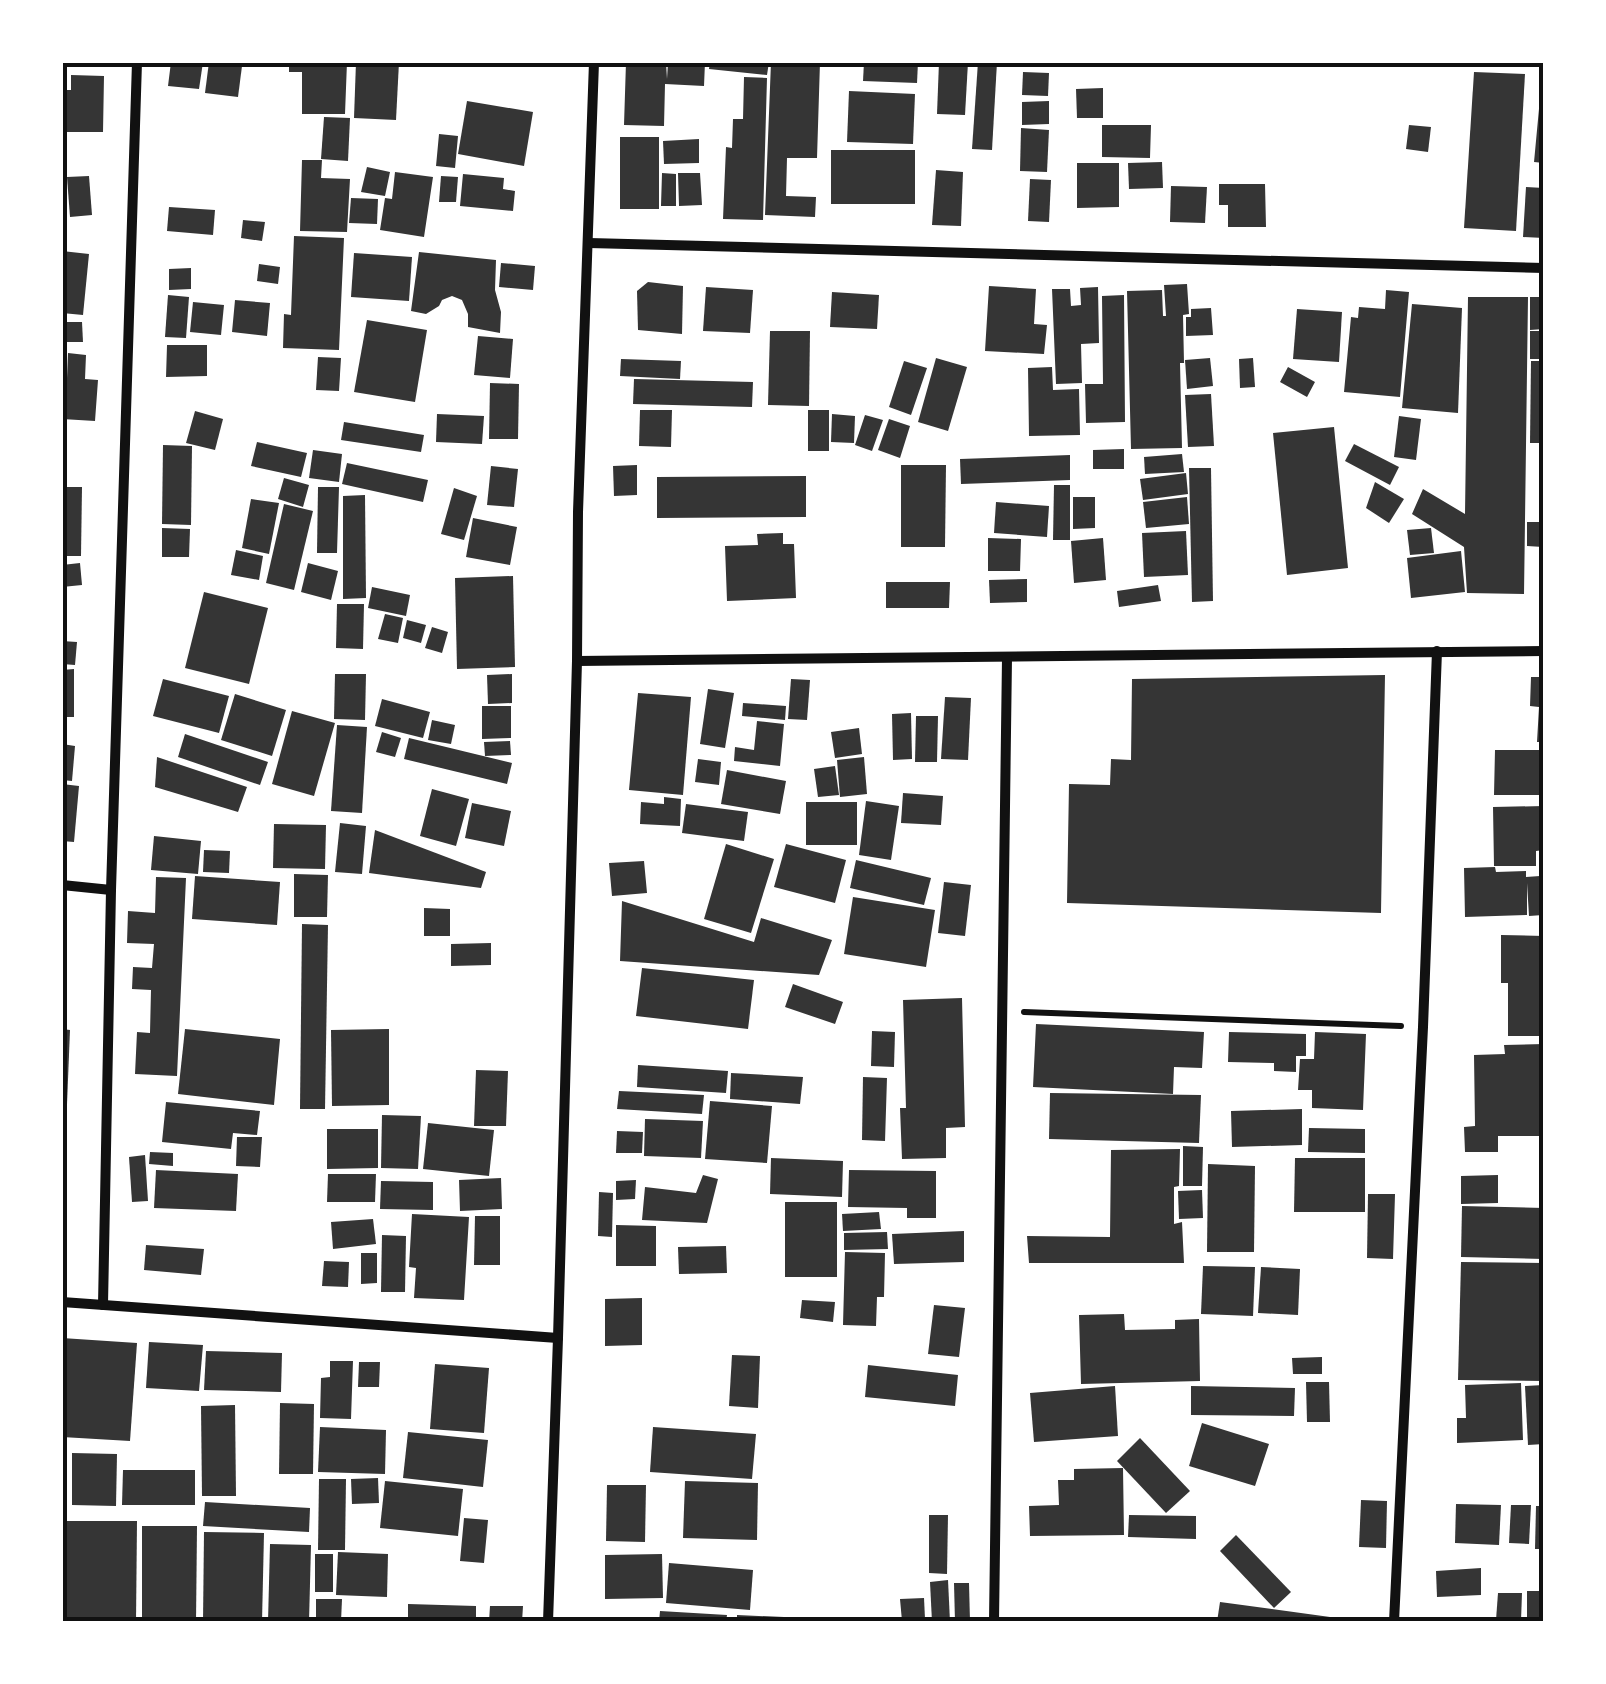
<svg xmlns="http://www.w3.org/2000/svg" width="1606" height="1684" font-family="Raleway,sans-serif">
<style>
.building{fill:#353535}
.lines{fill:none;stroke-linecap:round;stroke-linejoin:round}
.path{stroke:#111;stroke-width:6}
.minor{stroke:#111;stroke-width:10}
.neatline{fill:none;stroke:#111;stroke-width:4}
</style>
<rect width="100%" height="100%" fill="#fff"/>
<g class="building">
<path d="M171,62H203L199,89L168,86Z"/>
<path d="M209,62L242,66L238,97L205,93Z"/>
<path d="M289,62H347L345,114H302V72H289Z"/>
<path d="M356,62H399L396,120L354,118Z"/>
<path d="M626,62H666L667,79L668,62H705L704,86L665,84L664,126L624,125Z"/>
<path d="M710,62H769L767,75L709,69Z"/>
<path d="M771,62H820L817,158H787L786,196L816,197L815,217L765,215Z"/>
<path d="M864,62H918L917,83L863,81Z"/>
<path d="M939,62H968L965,115L937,114Z"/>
<path d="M978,62H997L992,150L972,149Z"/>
<path d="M1023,72L1049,73L1048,96L1022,95Z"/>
<path d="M1474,72L1525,74L1516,231L1464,228Z"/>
<path d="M71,75L104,76L103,132H62V90H71Z"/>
<path d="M744,77L767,78L763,220L723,219L726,147L732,148L733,119H743Z"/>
<path d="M1103,88V118H1077L1076,89Z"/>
<path d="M849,91L915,94L913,144L847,142Z"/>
<path d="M467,101L533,112L524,166L458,154Z"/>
<path d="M1049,101V124L1022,125V102Z"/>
<path d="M1539,109L1544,110V163L1534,162Z"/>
<path d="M324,117L350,118L348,161L321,159Z"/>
<path d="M1102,125H1151L1150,158L1102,157Z"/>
<path d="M1409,125L1431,127L1428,152L1406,149Z"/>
<path d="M1021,128L1049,130L1047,172L1020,171Z"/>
<path d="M439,134L458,136L455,168L436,166Z"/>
<rect x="620" y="137" width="39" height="72"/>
<path d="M699,139V163L664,164L663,141Z"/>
<rect x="831" y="150" width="84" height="54"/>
<path d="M302,160H322L321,178L350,179L347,232L300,231Z"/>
<path d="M1162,162L1163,188L1129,189L1128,163Z"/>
<path d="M1077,163H1119V207L1077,208Z"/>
<path d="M367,167L390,172L385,196L361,192Z"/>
<path d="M936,170L963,172L961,226L932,225Z"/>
<path d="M395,172L433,177L424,237L380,230L385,198L392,199Z"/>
<path d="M662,173L676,174V206H661Z"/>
<path d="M678,173H700L702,205L679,206Z"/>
<path d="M463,174L504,178L503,189L515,191L513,211L460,206Z"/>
<path d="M89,176L92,215L70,217L67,177Z"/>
<path d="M441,176L458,177L456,202H439Z"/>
<path d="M1030,179L1051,180L1049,222L1028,221Z"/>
<path d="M1219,184H1265L1266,227H1228V205H1219Z"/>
<path d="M1171,186L1207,187L1205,223L1170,222Z"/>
<path d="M1526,187L1544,188V238L1523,237Z"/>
<path d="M351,198L378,199L377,224L349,223Z"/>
<path d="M169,207L215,210L213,235L167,231Z"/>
<path d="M243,220L265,222L262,241L241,238Z"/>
<path d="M294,236L344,238L339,350L283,348L284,314L291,315Z"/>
<path d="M62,251L89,254L83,315L62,313Z"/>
<path d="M419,252L496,260L495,290L501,312L500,333L468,327V314L462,300L452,296L442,300L439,306L426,314L411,311Z"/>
<path d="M354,253L412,257L409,301L351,297Z"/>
<path d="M501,263L535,266L533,290L499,287Z"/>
<path d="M259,264L280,267L278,284L257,281Z"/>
<path d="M191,268V289L169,290V269Z"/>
<path d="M648,282L683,286L682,334L638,330L637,291Z"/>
<path d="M1187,284L1189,314L1183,315L1184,363H1180L1182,448L1131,449L1127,291L1162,290L1163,316H1166L1164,285Z"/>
<path d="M989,286L1036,289L1034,324L1047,325L1044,354L985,351Z"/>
<path d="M706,287L753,290L750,333L703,331Z"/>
<path d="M1098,287L1099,343L1081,344L1082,383L1056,384L1052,289H1070L1071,306L1081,305L1080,288Z"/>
<path d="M1386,290L1409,292L1400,397L1344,392L1351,317L1358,318L1359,307L1385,309Z"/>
<path d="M832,292L879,295L877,329L830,327Z"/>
<path d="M168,295L189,297L186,338L165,337Z"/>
<path d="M1124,295L1125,422L1086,423L1085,384H1103L1102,296Z"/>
<path d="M1468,297H1528L1524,594L1467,593L1464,547L1412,514L1423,489L1465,514Z"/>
<path d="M1530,297H1544V329L1530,330Z"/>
<path d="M235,300L270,303L267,336L232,332Z"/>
<path d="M193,302L224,305L221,335L190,332Z"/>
<path d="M1412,304L1462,308L1458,413L1402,408Z"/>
<path d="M1211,308L1213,335L1186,336V317H1191V309Z"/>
<path d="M1297,309L1342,312L1339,362L1293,359Z"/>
<path d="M367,320L427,330L415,402L354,392Z"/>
<path d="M62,322H82L83,342H62Z"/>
<path d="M770,331H810L809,406L768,405Z"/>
<rect x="1530" y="331" width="14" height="28"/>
<path d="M478,336L513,339L510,378L474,375Z"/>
<path d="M167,345H207V376L166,377Z"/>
<path d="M68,353L86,355L85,379L98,380L95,421L62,419L63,378H67Z"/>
<path d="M318,357L341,358L339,391L316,390Z"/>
<path d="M936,358L967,367L948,431L918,422Z"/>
<path d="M1210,358L1213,386L1187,389L1185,360Z"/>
<path d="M1253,358L1255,387L1240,388L1239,359Z"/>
<path d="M621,359L681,361L680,379L620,376Z"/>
<path d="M904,361L927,368L911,415L889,407Z"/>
<path d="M1531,361H1544V443H1530Z"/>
<path d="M1052,367L1053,390L1079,389L1080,435L1029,436L1028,368Z"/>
<path d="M1288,367L1315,382L1307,397L1280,382Z"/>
<path d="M634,379L753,382L752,407L633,404Z"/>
<path d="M490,383L519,384L518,439H489Z"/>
<path d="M1211,394L1214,446L1188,447L1185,395Z"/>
<path d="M640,410H672L671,447L639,446Z"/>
<rect x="808" y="410" width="21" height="41"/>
<path d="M195,411L223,419L215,450L186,443Z"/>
<path d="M437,414L484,416L482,444L436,442Z"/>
<path d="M832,414L855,416L854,443L831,442Z"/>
<path d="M865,415L883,420L872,451L855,445Z"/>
<path d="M1399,416L1421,419L1416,460L1394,457Z"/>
<path d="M889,419L910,426L900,458L878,450Z"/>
<path d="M344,422L424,435L421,452L341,440Z"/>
<path d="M1334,427L1348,568L1287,575L1273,433Z"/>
<path d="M257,442L307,453L301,477L251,466Z"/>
<path d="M1354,444L1399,467L1390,485L1345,461Z"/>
<path d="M163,445L192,446L191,525L162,524Z"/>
<path d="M1124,449V469H1093V450Z"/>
<path d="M313,450L342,454L339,482L309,478Z"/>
<path d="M1182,454L1184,472L1145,474L1144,457Z"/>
<path d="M1070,455V480L961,484L960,459Z"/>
<path d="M347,463L428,480L423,502L342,484Z"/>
<path d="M637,465V495L614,496L613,466Z"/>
<path d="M901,465H946L945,547H901Z"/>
<path d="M491,466L518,469L514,507L487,505Z"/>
<path d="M1189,468H1211L1213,601L1192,602Z"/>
<path d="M1186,473L1188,494L1143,500L1140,479Z"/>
<path d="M806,476V517L657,518V477Z"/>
<path d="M284,478L309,485L303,507L278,499Z"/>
<path d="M1375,482L1404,499L1389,523L1366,508Z"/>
<path d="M1054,485H1070V540H1053Z"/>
<path d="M62,487H82L81,556H62Z"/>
<path d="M318,487H339L337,553H317Z"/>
<path d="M454,488L477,496L464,540L441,534Z"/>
<path d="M365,495L366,598L343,599V496Z"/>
<path d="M1073,497H1095V528L1073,529Z"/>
<path d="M1187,497L1189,524L1146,528L1143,502Z"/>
<path d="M251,499L279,503L269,554L242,548Z"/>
<path d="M996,502L1049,506L1047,537L994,533Z"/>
<path d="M284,504L313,511L294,590L266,583Z"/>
<path d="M473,518L517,527L510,565L466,557Z"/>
<path d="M1527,522H1544L1543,547L1527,546Z"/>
<path d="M162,528L190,529L189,557H162Z"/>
<path d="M1431,528L1434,553L1410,555L1407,530Z"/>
<path d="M1186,531L1188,575L1144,577L1142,533Z"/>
<path d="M783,533V544H794L796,598L727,601L725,546L758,545L757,534Z"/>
<path d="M988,538L1021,539L1020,571H988Z"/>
<path d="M1103,538L1106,580L1074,583L1071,541Z"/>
<path d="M236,550L263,556L259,580L231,575Z"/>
<path d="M1461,551L1465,592L1411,598L1407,558Z"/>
<path d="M80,563L82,585L62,587V565Z"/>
<path d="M308,563L338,571L331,600L301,592Z"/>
<path d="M513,576L515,667L457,669L455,578Z"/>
<path d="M1027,579V602L990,603L989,580Z"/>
<path d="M886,582H950L949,608H886Z"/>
<path d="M1158,585L1161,601L1119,607L1117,591Z"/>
<path d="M372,587L410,595L406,616L368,608Z"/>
<path d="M204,592L268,608L249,684L185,668Z"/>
<path d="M337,604H364L363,649L336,648Z"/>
<path d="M385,614L403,618L398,643L378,639Z"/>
<path d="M407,620L426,625L421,643L403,638Z"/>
<path d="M432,627L448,632L442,653L425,648Z"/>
<path d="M62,641L77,642L75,665L62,664Z"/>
<path d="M74,669V717H62V670Z"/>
<path d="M335,674H366L365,720L334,719Z"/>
<path d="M512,674V703L488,704L487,675Z"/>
<path d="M1385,675L1381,913L1067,903L1069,784L1110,785L1111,759L1131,760L1132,679Z"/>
<path d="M1531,677H1544V742H1537L1539,707L1530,706Z"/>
<path d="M163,679L229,696L219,733L153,716Z"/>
<path d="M791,679L810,680L807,720L788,719Z"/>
<path d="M708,689L734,693L725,748L700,744Z"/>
<path d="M638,693L691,697L683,795L629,790Z"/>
<path d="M235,694L286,710L272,756L221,740Z"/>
<path d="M945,697L971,698L968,760L941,759Z"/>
<path d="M382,699L430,712L423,738L375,726Z"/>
<path d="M743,703L786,706L785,720L742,716Z"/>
<path d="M482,706H511V738L482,739Z"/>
<path d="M292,711L335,723L314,796L272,784Z"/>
<path d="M911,713L912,759L893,760L892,714Z"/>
<path d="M916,716H938L937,762H915Z"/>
<path d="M432,720L455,725L451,744L428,740Z"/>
<path d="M757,721L784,724L780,766L734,761L735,747L754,750Z"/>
<path d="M337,725L367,727L362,813L331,811Z"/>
<path d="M859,728L862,754L835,758L831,732Z"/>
<path d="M382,732L401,738L395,757L376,752Z"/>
<path d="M185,734L268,762L260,785L178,757Z"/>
<path d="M409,738L512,763L507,784L404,759Z"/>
<path d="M510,741L511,755L485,756L484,742Z"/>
<path d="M62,744L75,746L72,781L62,780Z"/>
<path d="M1495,750H1541V758H1544V795H1494Z"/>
<path d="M157,757L247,787L238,812L155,787Z"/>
<path d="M864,757L867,794L840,797L837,760Z"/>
<path d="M698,759L721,762L719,785L695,782Z"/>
<path d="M835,766L839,795L818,797L814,769Z"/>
<path d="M727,770L786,781L780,814L721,804Z"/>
<path d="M62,784L79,786L74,842L62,841Z"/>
<path d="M432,789L469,799L456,846L420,836Z"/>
<path d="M903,793L943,796L941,825L901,823Z"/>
<path d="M664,797L681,799L680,826L640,824L641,802L664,804Z"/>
<path d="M866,801L899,806L891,860L859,855Z"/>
<rect x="806" y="802" width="51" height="43"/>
<path d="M472,803L511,811L504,846L465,838Z"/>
<path d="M686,804L748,812L744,841L682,833Z"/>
<path d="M1544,806V850L1536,851V866H1494L1493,807Z"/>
<path d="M340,823L366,826L362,874L335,872Z"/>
<path d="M274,824L326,825L325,869L273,868Z"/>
<path d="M375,830L486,872L481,888L369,873Z"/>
<path d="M154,836L201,841L198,874L151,870Z"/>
<path d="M726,844L774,859L751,933L704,919Z"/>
<path d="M786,844L846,860L835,903L774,887Z"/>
<path d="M204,850L230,851L229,873L203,872Z"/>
<path d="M856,860L931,878L924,905L850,888Z"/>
<path d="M644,861L647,893L612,896L609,863Z"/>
<path d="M1495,867L1496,872L1526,871V877L1540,876L1543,915L1529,916L1527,883V915L1465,917L1464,868Z"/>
<path d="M294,874L328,875L327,917H294Z"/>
<path d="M195,876L280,882L277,925L192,919Z"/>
<path d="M156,877L186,878L177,1076L135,1074L137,1032L150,1033L151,990L132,989L133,967L152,968L154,944L127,943L128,911L155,913Z"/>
<path d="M944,882L971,885L965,936L938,933Z"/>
<path d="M853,897L935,910L926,967L844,954Z"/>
<path d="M622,901L754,942L761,918L832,940L819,975L620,961Z"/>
<path d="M424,908L450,909V936H424Z"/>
<path d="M302,924L328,925L325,1109H300Z"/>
<path d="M1501,935L1544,936V1036H1508V983H1501Z"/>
<path d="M491,943V965L451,966V944Z"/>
<path d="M642,968L754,980L748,1029L636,1016Z"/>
<path d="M793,984L843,1002L835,1024L785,1007Z"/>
<path d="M962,998L965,1127L946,1128V1158L902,1159L900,1108H906L903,1000Z"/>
<path d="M1036,1024L1204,1032L1202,1068L1174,1067L1173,1094L1033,1087Z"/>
<path d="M62,1029L70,1030L66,1129H62Z"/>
<path d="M185,1029L280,1039L274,1105L178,1094Z"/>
<path d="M389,1029V1105L332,1106L331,1030Z"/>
<path d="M872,1031L895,1032L894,1067L871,1066Z"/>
<path d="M1229,1032L1306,1034V1056H1296V1072L1274,1071V1063L1228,1062Z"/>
<path d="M1315,1032L1366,1034L1363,1110L1312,1108V1090H1298L1300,1059H1314Z"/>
<path d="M1544,1044V1136H1498V1152H1465L1464,1127L1475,1126L1474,1055L1505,1054L1504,1045Z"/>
<path d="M638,1065L728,1071L726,1093L637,1087Z"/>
<path d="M476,1070L508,1071L506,1126H474Z"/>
<path d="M731,1073L803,1077L800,1104L730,1099Z"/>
<path d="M863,1077L887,1078L885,1141L862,1140Z"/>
<path d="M619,1091L704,1095L702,1114L617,1109Z"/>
<path d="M1050,1093L1201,1095L1199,1143L1049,1139Z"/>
<path d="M710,1101L772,1106L767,1163L705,1159Z"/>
<path d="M166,1102L260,1111L257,1135L233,1133L231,1149L162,1142Z"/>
<path d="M1302,1109V1145L1232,1147L1231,1111Z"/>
<path d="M382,1115L421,1116L418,1169L381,1168Z"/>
<path d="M645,1119L703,1121L701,1158L644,1156Z"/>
<path d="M428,1123L494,1130L489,1176L423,1169Z"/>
<path d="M1309,1128L1365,1129V1153L1308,1152Z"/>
<path d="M327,1129H378V1168L327,1169Z"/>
<path d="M617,1131L643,1132L642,1153H616Z"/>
<path d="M237,1137H262L260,1167L236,1166Z"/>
<path d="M1183,1146L1203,1147L1202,1186H1183Z"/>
<path d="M1180,1149L1179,1186L1174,1187V1224L1182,1222L1184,1263H1029L1027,1236L1110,1237L1111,1150Z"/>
<path d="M150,1152L173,1153V1166L149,1164Z"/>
<path d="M145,1155L148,1201L132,1202L129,1157Z"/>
<path d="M771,1158L843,1161L842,1197L770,1194Z"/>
<path d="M1295,1158H1365V1212H1294Z"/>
<path d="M1208,1164L1255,1166L1254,1252H1207Z"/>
<path d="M156,1170L238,1174L236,1211L154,1208Z"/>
<path d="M849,1170L936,1171V1218H907V1208L848,1207Z"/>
<path d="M328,1174H376L375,1202H327Z"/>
<path d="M703,1175L718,1179L707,1223L642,1220L645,1187L696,1193Z"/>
<path d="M1498,1175V1203L1461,1204V1176Z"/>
<path d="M501,1178L502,1209L460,1211L459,1180Z"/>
<path d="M636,1180L635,1199L616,1200V1181Z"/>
<path d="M381,1181L433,1182V1210L380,1209Z"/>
<path d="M1202,1190L1203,1218L1179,1219L1178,1191Z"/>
<path d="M599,1192L613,1193L612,1237L598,1236Z"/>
<path d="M1368,1194H1395L1393,1259L1367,1258Z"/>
<rect x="785" y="1202" width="52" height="75"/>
<path d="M1462,1206L1544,1208V1259L1461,1257Z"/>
<path d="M879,1212L881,1229L843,1231L842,1214Z"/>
<path d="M412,1214L469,1217L464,1300L414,1298L416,1268L409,1267Z"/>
<path d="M475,1216H500V1265H474Z"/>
<path d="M373,1219L376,1244L333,1249L331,1222Z"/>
<path d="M616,1225L656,1226V1266H616Z"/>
<path d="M964,1231V1262L894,1264L892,1234Z"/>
<path d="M887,1232L888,1249L844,1250V1233Z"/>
<path d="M382,1235L406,1236L405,1292H381Z"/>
<path d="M146,1245L204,1249L201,1275L144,1270Z"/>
<path d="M726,1246L727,1273L679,1274L678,1247Z"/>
<path d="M845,1252L885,1253L884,1297H877L876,1326L843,1325Z"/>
<path d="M361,1253H377V1283L361,1284Z"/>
<path d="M324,1261L349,1262L348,1287L322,1286Z"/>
<path d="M1461,1262L1544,1263V1381L1458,1380Z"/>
<path d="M1203,1266L1255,1267L1253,1316L1201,1314Z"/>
<path d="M1261,1267L1300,1269L1298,1315L1258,1313Z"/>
<path d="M642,1298V1345L605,1346V1299Z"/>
<path d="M802,1300L835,1302L833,1322L800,1318Z"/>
<path d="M934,1305L965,1308L959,1357L928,1354Z"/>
<path d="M1124,1314L1125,1330L1175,1329V1320L1199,1319L1200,1381L1081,1384L1079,1315Z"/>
<path d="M62,1338L137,1343L130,1441L62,1437Z"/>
<path d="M149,1342L203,1345L199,1391L146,1388Z"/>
<path d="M206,1351L282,1353L281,1392L204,1390Z"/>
<path d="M732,1355L760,1356L758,1408L729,1406Z"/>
<path d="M1322,1357V1374H1293L1292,1358Z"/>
<path d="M330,1361H353L351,1419L320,1418L321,1378L330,1377Z"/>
<path d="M359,1362H380L379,1387H358Z"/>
<path d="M435,1364L489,1368L484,1433L430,1429Z"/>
<path d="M868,1365L958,1375L955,1406L865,1397Z"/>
<path d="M1306,1382H1329L1330,1422H1307Z"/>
<path d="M1521,1383L1523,1440L1457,1443V1418H1466L1465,1385Z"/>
<path d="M1544,1385V1444L1528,1445L1525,1386Z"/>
<path d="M1115,1386L1118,1436L1034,1442L1030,1393Z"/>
<path d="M1191,1386L1295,1388L1294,1416L1191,1415Z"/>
<path d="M280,1403L314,1404L313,1474H279Z"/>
<path d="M235,1405L236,1496H202L201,1406Z"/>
<path d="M1202,1423L1269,1444L1255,1486L1189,1466Z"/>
<path d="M320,1427L386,1430L385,1474L318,1472Z"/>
<path d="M653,1427L756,1434L752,1479L650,1472Z"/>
<path d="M408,1432L488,1440L483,1487L403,1478Z"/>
<path d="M1140,1438L1190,1491L1166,1513L1117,1461Z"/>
<path d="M72,1453L117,1454L116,1506L72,1505Z"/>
<path d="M1123,1468L1124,1535L1030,1536L1029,1506L1059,1505L1058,1480H1074V1469Z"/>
<path d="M123,1470H195V1505H122Z"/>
<path d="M378,1478L379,1503L352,1504L351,1479Z"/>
<path d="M319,1479H346L345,1550H318Z"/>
<path d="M385,1481L463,1489L458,1536L380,1528Z"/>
<path d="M685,1481L758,1483L757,1540L683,1538Z"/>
<path d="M607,1485H646L645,1542L606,1541Z"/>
<path d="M1361,1500L1387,1501L1386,1548L1359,1547Z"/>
<path d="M205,1502L310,1508L309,1532L203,1526Z"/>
<path d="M1456,1504L1501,1505L1499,1545L1455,1543Z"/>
<path d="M1511,1505H1531L1529,1544L1509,1543Z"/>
<path d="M1536,1506H1544V1549H1535Z"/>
<path d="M929,1515H948L947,1574L929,1573Z"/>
<path d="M1129,1515L1196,1516V1539L1128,1537Z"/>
<path d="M464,1518L488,1520L484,1563L460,1561Z"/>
<path d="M62,1521H137L136,1622H62Z"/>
<path d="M142,1526H197L196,1622H142Z"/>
<path d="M204,1532L264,1533L262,1622H203Z"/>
<path d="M1236,1535L1291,1592L1274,1608L1220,1551Z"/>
<path d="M270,1544L311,1545L309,1622H268Z"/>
<path d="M338,1552L388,1554L387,1597L336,1595Z"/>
<rect x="315" y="1554" width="18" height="38"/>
<path d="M662,1554L663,1598L605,1599V1555Z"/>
<path d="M669,1563L753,1570L750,1610L666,1603Z"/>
<path d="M1481,1568V1595L1437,1597L1436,1571Z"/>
<path d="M948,1580L950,1622H932L930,1582Z"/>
<path d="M954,1583H969L970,1622H955Z"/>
<rect x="1527" y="1591" width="17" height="27"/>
<path d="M1498,1593H1522L1521,1621L1496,1620Z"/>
<path d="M924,1598L925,1619L902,1621L900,1599Z"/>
<path d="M316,1599H342L341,1622H316Z"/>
<path d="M1220,1602L1330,1617V1622H1217Z"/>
<path d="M408,1604L476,1606V1622H408Z"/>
<path d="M490,1606H523L522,1622H489Z"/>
<path d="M660,1611L727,1615L726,1622H659Z"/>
<path d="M737,1615L806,1618V1622H737Z"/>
</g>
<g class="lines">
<path class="path" d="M1024,1012L1401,1026"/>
<g class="minor">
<path d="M589,243L1544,268"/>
<path d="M577,661L1544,651"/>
<path d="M62,885L111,890"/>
<path d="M62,1302L558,1338"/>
<path d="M103,1305L111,890L137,62"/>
<path d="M548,1622L558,1338L577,661L578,512L594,62"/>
<path d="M994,1622L1007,658"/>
<path d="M1394,1622L1423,1027L1437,651"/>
</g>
</g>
<rect width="1606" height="1684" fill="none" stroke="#ffffff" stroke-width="130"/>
<rect x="65" y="65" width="1476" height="1554" class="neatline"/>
</svg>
